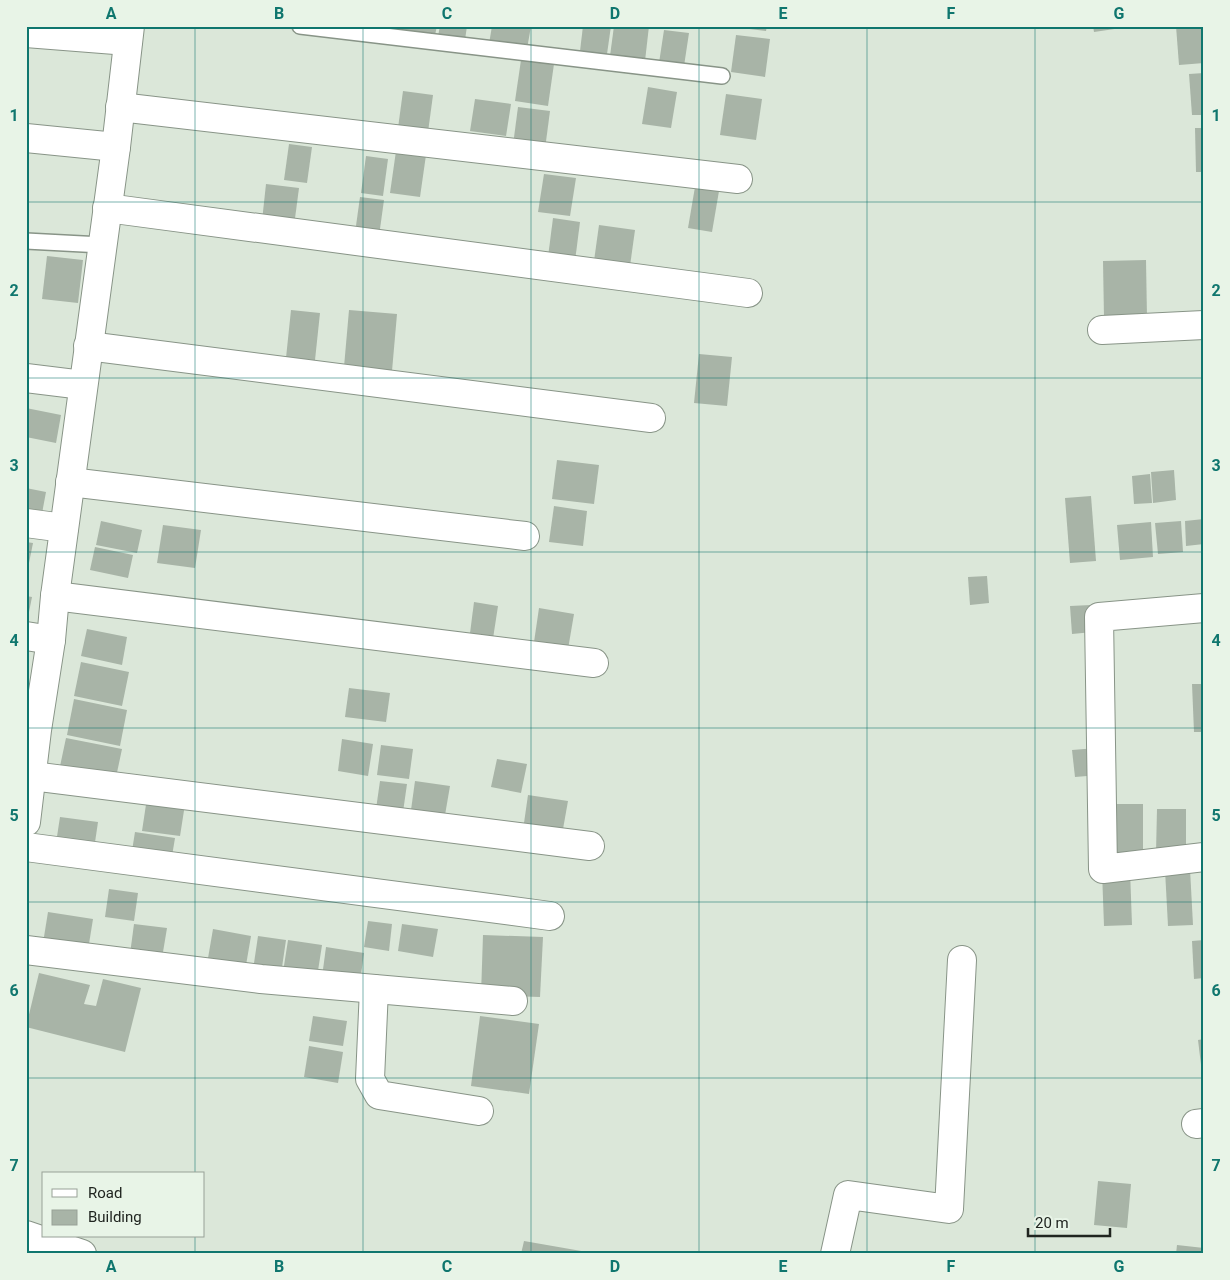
<svg xmlns="http://www.w3.org/2000/svg" width="1230" height="1280" font-family="Roboto,sans-serif">
<style>
.building{fill:#a8b4a7}
.lines{fill:none;stroke-linecap:round;stroke-linejoin:round}
.service-casing{stroke:#889487;stroke-width:18}
.minor-casing{stroke:#889487;stroke-width:30}
.tertiary-casing{stroke:#889487;stroke-width:30}
.service{stroke:#fff;stroke-width:15}
.minor{stroke:#fff;stroke-width:28}
.tertiary{stroke:#fff;stroke-width:28}
.grid{fill:none;stroke:#0f766e;stroke-width:1;stroke-opacity:0.55}
.neatline{fill:none;stroke:#0f766e;stroke-width:2}
.grid-label{font-size:16px;text-anchor:middle;font-weight:bold;fill:#0f766e}
</style>
<rect width="100%" height="100%" fill="#dbe7d9"/>
<g class="building">
<path d="M401,26H437L435,35L400,31Z"/>
<path d="M440,26H467L465,40L438,36Z"/>
<path d="M492,26H531L527,49L489,44Z"/>
<path d="M583,26H611L607,54L580,51Z"/>
<path d="M614,26H649L645,61L610,56Z"/>
<path d="M741,26H767L766,31L741,28Z"/>
<path d="M1093,26H1128V27L1094,32Z"/>
<path d="M1176,26H1204V63L1179,65Z"/>
<path d="M664,30L689,33L684,66L659,63Z"/>
<path d="M736,35L770,39L765,77L731,72Z"/>
<path d="M521,60L554,64L548,106L515,101Z"/>
<path d="M1204,73V115H1192L1189,74Z"/>
<path d="M648,87L677,92L671,128L642,124Z"/>
<path d="M403,91L433,95L428,132L398,128Z"/>
<path d="M726,94L762,99L756,140L720,135Z"/>
<path d="M475,99L511,104L506,136L470,131Z"/>
<path d="M518,107L550,111L545,149L513,145Z"/>
<path d="M1195,128H1204V172H1196Z"/>
<path d="M289,144L312,147L307,183L284,180Z"/>
<path d="M396,151L426,155L420,197L390,193Z"/>
<path d="M366,156L388,159L383,196L361,193Z"/>
<path d="M544,174L576,178L570,216L538,212Z"/>
<path d="M266,184L299,188L294,226L262,221Z"/>
<path d="M695,187L719,191L712,232L688,228Z"/>
<path d="M360,197L384,200L379,236L355,233Z"/>
<path d="M553,218L580,222L575,261L548,257Z"/>
<path d="M599,225L635,230L630,266L594,261Z"/>
<path d="M47,256L83,260L78,303L42,299Z"/>
<path d="M1146,260L1147,318H1104L1103,261Z"/>
<path d="M291,310L320,313L315,360L286,358Z"/>
<path d="M349,310L397,314L392,371L344,367Z"/>
<path d="M699,354L732,357L727,406L694,403Z"/>
<path d="M26,408L61,415L56,443L26,437Z"/>
<path d="M557,460L599,465L594,504L552,499Z"/>
<path d="M1174,470L1176,500L1153,503L1151,472Z"/>
<path d="M1150,474L1152,503L1134,504L1132,476Z"/>
<path d="M26,488L46,492L41,519L26,516Z"/>
<path d="M1091,496L1096,561L1070,563L1065,498Z"/>
<path d="M554,506L587,511L583,546L549,542Z"/>
<path d="M1204,519V544L1186,546L1185,521Z"/>
<path d="M101,521L142,530L137,553L96,545Z"/>
<path d="M1181,521L1183,552L1158,554L1155,523Z"/>
<path d="M1151,522L1153,557L1120,560L1117,525Z"/>
<path d="M163,525L201,530L195,568L157,563Z"/>
<path d="M26,542L33,543L27,573H26Z"/>
<path d="M95,547L133,555L128,578L90,570Z"/>
<path d="M987,576L989,603L970,605L968,577Z"/>
<path d="M26,596L32,597L27,622H26Z"/>
<path d="M474,602L498,606L492,645L469,641Z"/>
<path d="M1091,605L1093,632L1072,634L1070,606Z"/>
<path d="M539,608L574,614L567,655L533,649Z"/>
<path d="M87,629L127,637L122,665L81,656Z"/>
<path d="M81,662L129,672L122,706L74,696Z"/>
<path d="M1192,684H1204V732H1194Z"/>
<path d="M349,688L390,693L386,722L345,717Z"/>
<path d="M74,699L127,710L120,746L67,735Z"/>
<path d="M66,738L122,749L115,782L59,771Z"/>
<path d="M342,739L373,744L368,776L338,771Z"/>
<path d="M381,745L413,749L409,779L377,775Z"/>
<path d="M1097,748L1099,775L1075,777L1072,750Z"/>
<path d="M497,759L527,764L521,793L491,787Z"/>
<path d="M380,781L407,784L403,812L376,809Z"/>
<path d="M415,781L450,786L445,815L411,810Z"/>
<path d="M528,795L568,801L563,829L524,823Z"/>
<path d="M147,798L185,804L180,836L142,831Z"/>
<rect x="1110" y="804" width="33" height="51"/>
<path d="M1157,809H1186V853H1156Z"/>
<path d="M60,817L98,822L94,849L56,843Z"/>
<path d="M135,832L175,838L171,862L131,857Z"/>
<path d="M1190,869L1193,925L1168,926L1165,870Z"/>
<path d="M1130,870L1132,925L1104,926L1102,871Z"/>
<path d="M109,889L138,893L134,921L105,917Z"/>
<path d="M48,912L93,919L88,950L43,943Z"/>
<path d="M368,921L392,924L389,951L364,947Z"/>
<path d="M134,924L167,928L162,958L130,954Z"/>
<path d="M402,924L438,929L433,957L398,951Z"/>
<path d="M213,929L251,936L245,971L207,964Z"/>
<path d="M483,935L543,937L540,997L481,995Z"/>
<path d="M258,936L286,940L281,974L253,970Z"/>
<path d="M288,940L322,945L317,977L283,972Z"/>
<path d="M1204,940V978L1194,979L1192,941Z"/>
<path d="M326,947L364,953L360,982L322,977Z"/>
<path d="M39,973L90,985L84,1004L96,1006L103,979L141,988L125,1052L26,1027Z"/>
<path d="M313,1016L347,1021L343,1046L309,1041Z"/>
<path d="M480,1016L539,1024L529,1094L471,1086Z"/>
<path d="M1204,1039V1073H1202L1198,1040Z"/>
<path d="M309,1046L343,1052L338,1083L304,1077Z"/>
<path d="M1098,1181L1131,1184L1127,1228L1094,1225Z"/>
<path d="M524,1241L587,1252V1254H521Z"/>
<path d="M1177,1245L1204,1248V1254H1176Z"/>
</g>
<g class="lines">
<defs>
<g id="service">
<path d="M300,26L722,76"/>
<path d="M26,241L102,245"/>
</g>
<g id="minor">
<path d="M26,33L128,41"/>
<path d="M120,107L738,179"/>
<path d="M26,138L116,147"/>
<path d="M107,208L748,293"/>
<path d="M1102,330L1204,325"/>
<path d="M88,346L651,418"/>
<path d="M26,378L83,385"/>
<path d="M70,482L525,536"/>
<path d="M26,523L64,528"/>
<path d="M55,596L594,663"/>
<path d="M1204,608L1099,617L1103,869L1204,857"/>
<path d="M26,636L51,640"/>
<path d="M32,776L590,846"/>
<path d="M26,822L37,730L51,640L55,596L116,147L130,26"/>
<path d="M26,847L550,916"/>
<path d="M26,950L261,979L513,1001"/>
<path d="M374,989L370,1079L379,1095L479,1111"/>
<path d="M1196,1124L1204,1123"/>
<path d="M835,1254L848,1195L949,1209L962,960"/>
</g>
<path id="tertiary" d="M26,1235L82,1254"/>
</defs>
<use href="#service" class="service-casing"/>
<use href="#minor" class="minor-casing"/>
<use href="#tertiary" class="tertiary-casing"/>
<use href="#service" class="service"/>
<use href="#minor" class="minor"/>
<use href="#tertiary" class="tertiary"/>
</g>
<path class="grid" d="M195,26V1174M363,26V1254M531,26V1254M699,26V1254M867,26V1254M1035,26V1254M26,202H1204M26,378H1204M26,552H1204M26,728H1204M26,902H1204M26,1078H1204M195,1236V1254"/>
<rect width="1230" height="1280" fill="none" stroke="#e8f4e7" stroke-width="55"/>
<rect x="42" y="1172" width="162" height="65" fill="#e8f4e7" stroke="#98a197"/>
<rect x="52" y="1189" width="25" height="8" fill="#ffffff" stroke="#98a197"/>
<text x="88" y="1198" font-size="15" fill="#202520">Road</text>
<rect x="52" y="1210" width="25" height="15" fill="#a8b4a7" stroke="#98a197"/>
<text x="88" y="1222" font-size="15" fill="#202520">Building</text>
<path d="M1028 1228v8h82v-8" fill="none" stroke="#202520" stroke-width="2.5"/>
<text x="1035" y="1228" font-size="15" fill="#202520" stroke="#e8f4e7" stroke-width="4" paint-order="stroke">20 m</text>
<rect x="28" y="28" width="1174" height="1224" class="neatline"/>
<g class="grid-label">
<text x="111" y="19">A</text>
<text x="279" y="19">B</text>
<text x="447" y="19">C</text>
<text x="615" y="19">D</text>
<text x="783" y="19">E</text>
<text x="951" y="19">F</text>
<text x="1119" y="19">G</text>
<text x="14" y="121">1</text>
<text x="1216" y="121">1</text>
<text x="14" y="296">2</text>
<text x="1216" y="296">2</text>
<text x="14" y="471">3</text>
<text x="1216" y="471">3</text>
<text x="14" y="646">4</text>
<text x="1216" y="646">4</text>
<text x="14" y="821">5</text>
<text x="1216" y="821">5</text>
<text x="14" y="996">6</text>
<text x="1216" y="996">6</text>
<text x="14" y="1171">7</text>
<text x="1216" y="1171">7</text>
<text x="111" y="1272">A</text>
<text x="279" y="1272">B</text>
<text x="447" y="1272">C</text>
<text x="615" y="1272">D</text>
<text x="783" y="1272">E</text>
<text x="951" y="1272">F</text>
<text x="1119" y="1272">G</text>
</g>
</svg>
